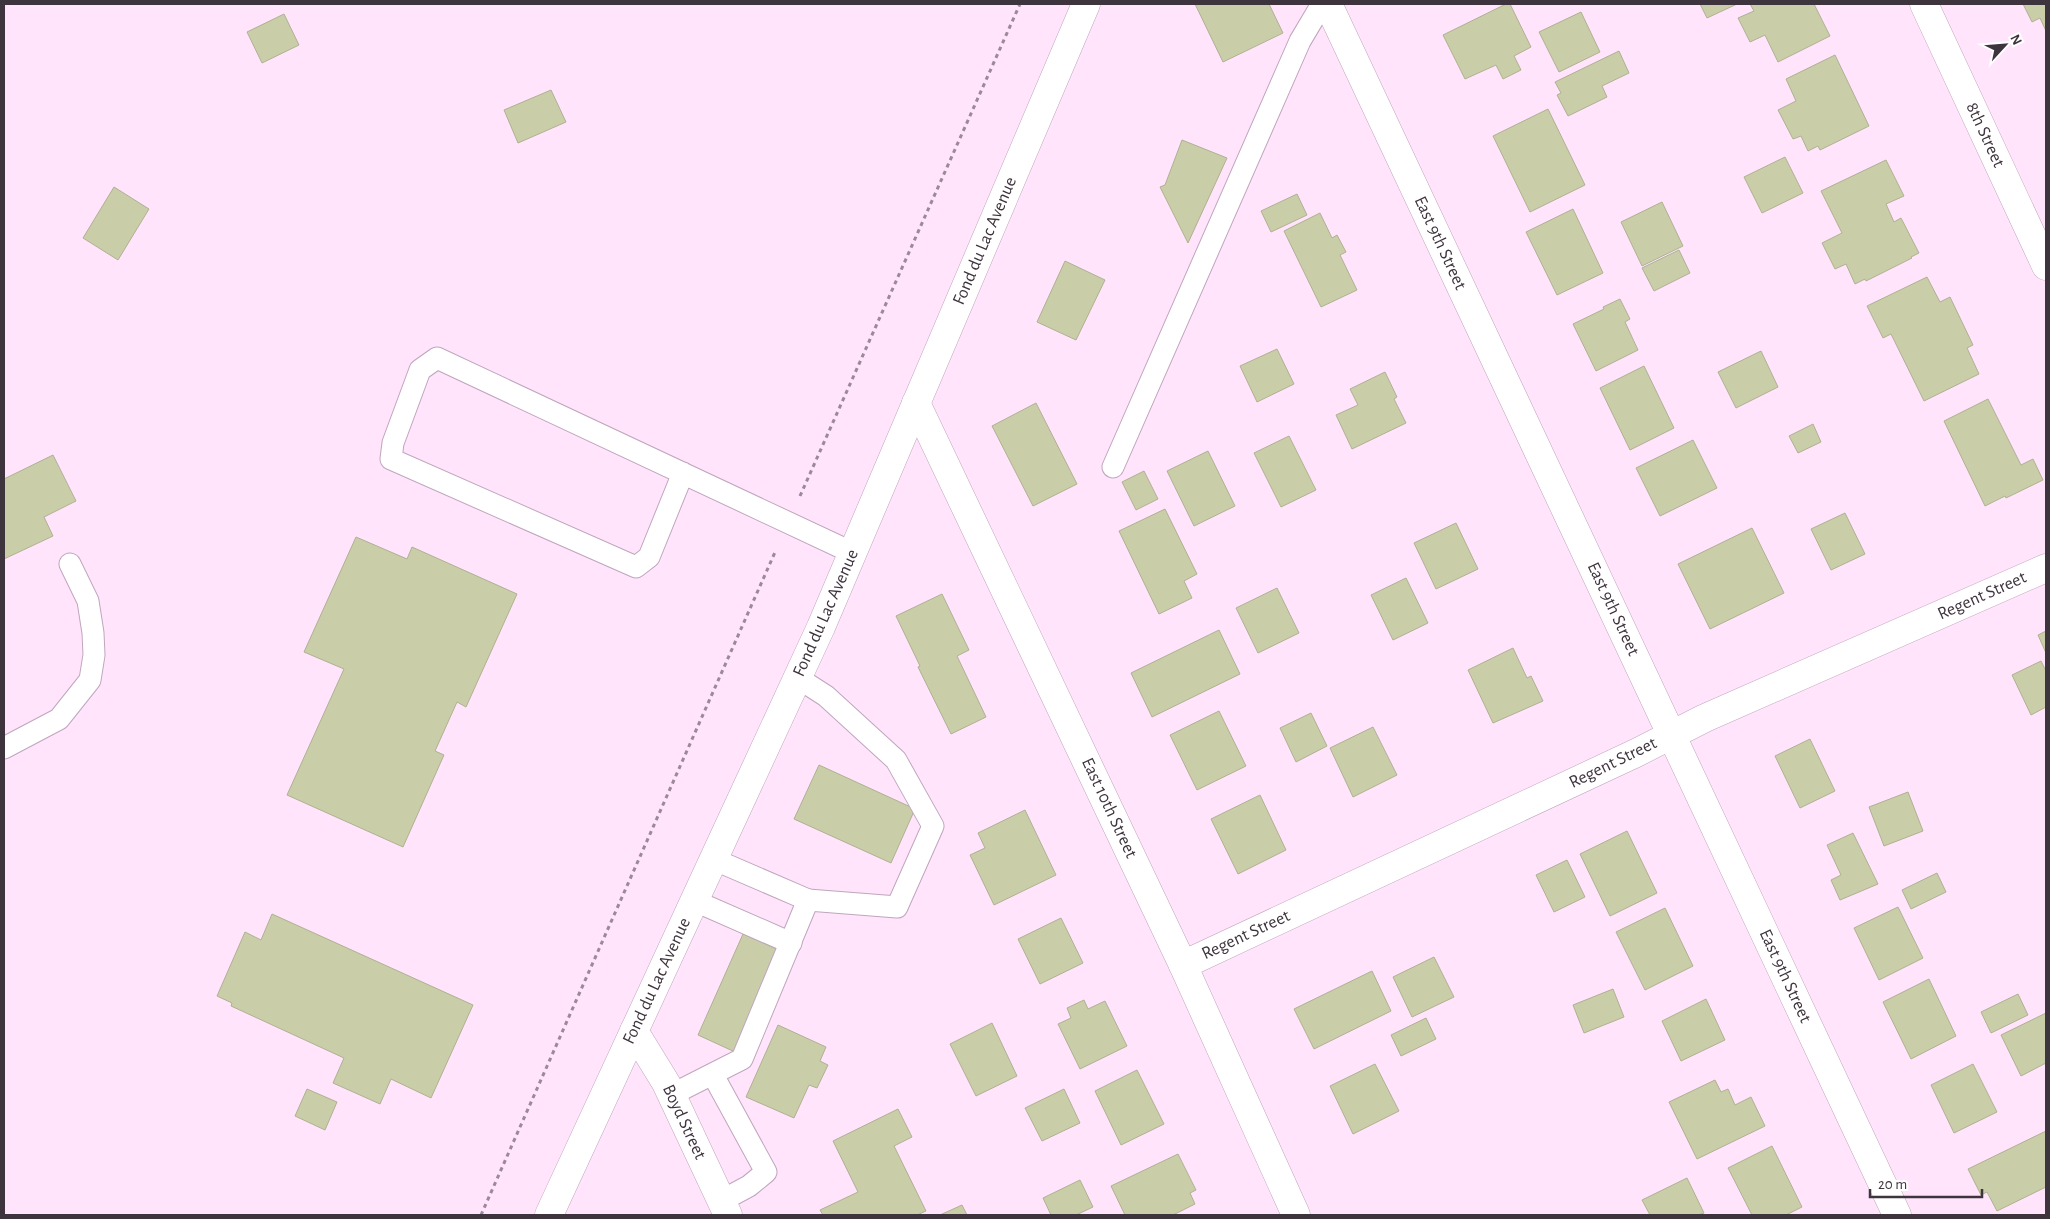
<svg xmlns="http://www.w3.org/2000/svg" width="2050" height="1219" font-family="'Alegreya Sans',sans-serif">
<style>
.building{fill:#c9cea9;stroke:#aeb192}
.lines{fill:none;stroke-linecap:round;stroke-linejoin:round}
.lane-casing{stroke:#bfa6bd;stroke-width:23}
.street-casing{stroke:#bfa6bd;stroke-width:29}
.secondary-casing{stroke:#bfa6bd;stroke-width:29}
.path{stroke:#9b8999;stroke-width:3;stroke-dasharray:4 4;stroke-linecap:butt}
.lane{stroke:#fff;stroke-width:21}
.street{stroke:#fff;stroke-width:28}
.secondary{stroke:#fff;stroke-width:28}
.labels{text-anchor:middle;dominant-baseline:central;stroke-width:5;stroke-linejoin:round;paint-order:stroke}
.street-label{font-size:18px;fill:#3e343d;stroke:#fff}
</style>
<rect width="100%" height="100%" fill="#ffe4fc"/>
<g class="building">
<path d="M1195,4H1269L1283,33L1223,62Z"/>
<path d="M1506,4H1510L1531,47L1514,56L1521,70L1503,79L1496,65L1465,79L1443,35Z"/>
<path d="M1700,4H1737L1707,18Z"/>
<path d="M1750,4H1814L1830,36L1778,62L1765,35L1750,42L1738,18L1754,11Z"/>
<path d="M2023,4H2046V31L2040,18L2032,22Z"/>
<path d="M1581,12L1600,52L1559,72L1539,32Z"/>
<path d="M284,14L299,45L262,63L247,32Z"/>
<path d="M1619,51L1629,73L1602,86L1607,97L1568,116L1557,95L1561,93L1555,82Z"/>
<path d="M1835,55L1869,126L1820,150L1818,146L1808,151L1801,136L1793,139L1778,110L1796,101L1786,79Z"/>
<path d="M551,90L566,122L518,143L504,110Z"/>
<path d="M1548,109L1585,185L1530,212L1493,136Z"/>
<path d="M1182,140L1227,158L1188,243L1160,187L1165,185Z"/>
<path d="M1785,157L1803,193L1762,213L1744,177Z"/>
<path d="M1886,160L1904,196L1886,204L1894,222L1901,218L1919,253L1911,257L1912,258L1866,281L1865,279L1855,284L1846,264L1835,269L1822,243L1842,233L1821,191Z"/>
<path d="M114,187L149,209L118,260L83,238Z"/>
<path d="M1297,194L1307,215L1271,232L1261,211Z"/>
<path d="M1662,202L1683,246L1642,266L1621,222Z"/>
<path d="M1573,209L1603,273L1557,295L1526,232Z"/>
<path d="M1320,213L1332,238L1337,235L1346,252L1340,255L1357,290L1321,307L1284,231Z"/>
<path d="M1679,250L1690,273L1654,291L1642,268Z"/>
<path d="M1065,261L1105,280L1076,340L1037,322Z"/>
<path d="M1927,277L1940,302L1950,297L1973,345L1967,348L1979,374L1924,401L1891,334L1883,338L1867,306Z"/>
<path d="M1620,299L1630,319L1625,322L1638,350L1596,371L1573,324L1604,309L1603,307Z"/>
<path d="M1277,349L1294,384L1257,402L1240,366Z"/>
<path d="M1761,351L1778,387L1736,408L1718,372Z"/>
<path d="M1644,366L1674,428L1630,450L1600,388Z"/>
<path d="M1385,372L1397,397L1394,399L1406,423L1352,449L1336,415L1358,405L1350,389Z"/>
<path d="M1988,399L2021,465L2033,459L2043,480L2006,498L2005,496L1985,506L1944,421Z"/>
<path d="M1036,403L1077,484L1033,506L992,426Z"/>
<path d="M1813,424L1821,442L1798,453L1789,436Z"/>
<path d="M1289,436L1316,490L1281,507L1254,453Z"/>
<path d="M1693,440L1717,488L1660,516L1636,468Z"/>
<path d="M1208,451L1235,506L1194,526L1167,471Z"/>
<path d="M53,455L76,501L44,517L53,536L4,559V479Z"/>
<path d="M1144,471L1158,499L1136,510L1122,482Z"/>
<path d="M1165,509L1197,574L1184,581L1192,598L1159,614L1119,531Z"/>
<path d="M1845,513L1865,554L1831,570L1811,529Z"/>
<path d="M1456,523L1478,569L1436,589L1414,543Z"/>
<path d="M1752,528L1784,593L1710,629L1678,564Z"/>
<path d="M356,537L407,559L412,547L517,594L466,707L457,702L435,751L444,755L403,847L287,795L344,669L304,652Z"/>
<path d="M1406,578L1428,623L1393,640L1371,595Z"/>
<path d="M1277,588L1299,633L1258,653L1236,608Z"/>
<path d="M942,594L969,650L957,656L986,717L951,734L918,667L920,666L896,616Z"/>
<path d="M1219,630L1240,674L1152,717L1131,673Z"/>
<path d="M2046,631V653L2038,635Z"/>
<path d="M1513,648L1527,678L1531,676L1543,701L1493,723L1468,670Z"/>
<path d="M2041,661L2046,671V707L2031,715L2012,675Z"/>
<path d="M1219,711L1246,766L1197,790L1170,735Z"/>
<path d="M1311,713L1327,746L1296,762L1280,728Z"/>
<path d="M1373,727L1397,775L1353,797L1330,748Z"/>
<path d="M1810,739L1835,791L1800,808L1775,756Z"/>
<path d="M819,765L915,809L891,863L794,819Z"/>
<path d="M1908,792L1923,831L1884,846L1869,807Z"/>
<path d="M1260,795L1286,850L1238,874L1211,819Z"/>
<path d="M1025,810L1056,875L994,905L970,855L985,848L978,833Z"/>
<path d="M1627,831L1657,893L1610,916L1580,854Z"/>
<path d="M1853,833L1878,884L1840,900L1831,880L1841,875L1827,845Z"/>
<path d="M1567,860L1585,897L1554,912L1536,875Z"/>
<path d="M1937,873L1946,892L1911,909L1902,890Z"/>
<path d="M1898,907L1923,958L1879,980L1854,928Z"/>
<path d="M1665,908L1693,966L1645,990L1616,932Z"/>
<path d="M272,914L473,1005L431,1098L391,1079L380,1104L333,1083L344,1058L231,1006L232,1003L217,996L245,932L261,940Z"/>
<path d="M1061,918L1083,963L1040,984L1018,939Z"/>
<path d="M743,934L781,951L735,1052L698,1035Z"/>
<path d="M1434,957L1454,997L1412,1017L1393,977Z"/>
<path d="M1372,971L1391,1011L1314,1049L1294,1009Z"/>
<path d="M1929,979L1956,1036L1911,1059L1883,1002Z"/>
<path d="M1613,989L1624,1017L1584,1033L1573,1005Z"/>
<path d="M2018,994L2028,1015L1991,1033L1981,1012Z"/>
<path d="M1706,999L1725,1040L1681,1061L1662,1021Z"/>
<path d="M1084,1000L1088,1009L1105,1001L1127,1046L1080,1069L1058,1024L1071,1018L1067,1008Z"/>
<path d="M2046,1013V1063L2021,1076L2001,1035Z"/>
<path d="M1426,1018L1436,1039L1401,1056L1391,1035Z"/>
<path d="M992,1023L1017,1076L976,1096L950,1044Z"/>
<path d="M778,1025L826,1047L820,1061L828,1065L817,1088L809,1085L794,1118L746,1097Z"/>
<path d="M1375,1064L1399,1111L1353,1134L1330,1086Z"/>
<path d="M1973,1064L1997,1112L1954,1133L1931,1085Z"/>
<path d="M1137,1070L1164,1124L1121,1145L1095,1091Z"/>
<path d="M1715,1080L1721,1092L1728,1089L1735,1105L1751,1097L1765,1126L1697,1159L1669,1102Z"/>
<path d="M307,1089L337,1102L325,1130L295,1116Z"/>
<path d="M1064,1089L1080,1123L1042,1141L1025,1108Z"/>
<path d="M898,1109L912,1137L894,1146L926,1211L917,1215H823L820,1210L858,1192L833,1141Z"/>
<path d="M2046,1131V1187L1997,1211L1987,1192L1981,1195L1968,1169Z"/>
<path d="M1772,1146L1802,1207L1786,1215H1752L1728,1168Z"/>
<path d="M1178,1154L1196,1190L1190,1193L1195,1204L1173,1215H1125L1111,1186Z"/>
<path d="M1687,1178L1704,1213L1698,1215H1650L1642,1200Z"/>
<path d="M1080,1180L1093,1207L1076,1215H1051L1043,1198Z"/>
<path d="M962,1205L967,1215H940Z"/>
</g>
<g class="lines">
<defs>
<g id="lane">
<path d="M1113,467L1300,41L1322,4"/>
<path d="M683,473L649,557L636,567L391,459L393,443L420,370L437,358L853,553"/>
<path d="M798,678L826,696L896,760L933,826L897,907L808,900"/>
<path d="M4,748L59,719L90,680L94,655L93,633L88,601L70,564"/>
<path d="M695,901L791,943"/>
<path d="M713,1075L766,1172L749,1186L721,1201"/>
<path d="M671,1095L742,1059L808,900L713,859"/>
</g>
<g id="street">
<path d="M1328,4L1897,1215"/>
<path d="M1924,4L2046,266"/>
<path d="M916,403L1183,965L1296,1215"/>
<path d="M1183,965L1636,753L1705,718L2046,568"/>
<path d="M634,1031L666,1083L728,1215"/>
</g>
<path id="secondary" d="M549,1215L821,627L1086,4"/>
</defs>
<use href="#lane" class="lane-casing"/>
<use href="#street" class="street-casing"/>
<use href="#secondary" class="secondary-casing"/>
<g class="path">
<path d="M800,496L1020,4"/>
<path d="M481,1215L776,550"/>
</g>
<use href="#lane" class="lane"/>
<use href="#street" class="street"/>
<use href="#secondary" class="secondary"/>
</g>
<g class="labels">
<g class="street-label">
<text transform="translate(1985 135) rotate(65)">8th Street</text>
<text transform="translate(985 241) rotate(-67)">Fond du Lac Avenue</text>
<text transform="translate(1440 243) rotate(65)">East 9th Street</text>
<text transform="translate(1982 596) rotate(-24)">Regent Street</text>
<text transform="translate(1613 609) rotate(65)">East 9th Street</text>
<text transform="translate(826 613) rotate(-66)">Fond du Lac Avenue</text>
<text transform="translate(1613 763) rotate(-26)">Regent Street</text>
<text transform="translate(1109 808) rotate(65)">East 10th Street</text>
<text transform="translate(1246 935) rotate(-25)">Regent Street</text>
<text transform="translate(1785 976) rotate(65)">East 9th Street</text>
<text transform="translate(657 981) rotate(-65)">Fond du Lac Avenue</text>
<text transform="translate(684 1122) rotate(65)">Boyd Street</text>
</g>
</g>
<rect width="2050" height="1219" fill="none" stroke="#3e343d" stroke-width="10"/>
<g transform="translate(2005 45) rotate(64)" stroke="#ffffff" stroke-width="4" paint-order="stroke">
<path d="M0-4L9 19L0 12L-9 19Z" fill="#3e343d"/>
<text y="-8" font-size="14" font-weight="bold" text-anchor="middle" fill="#3e343d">N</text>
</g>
<path d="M1870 1189v8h112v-8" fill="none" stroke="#3e343d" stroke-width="2.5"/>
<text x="1878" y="1189" font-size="15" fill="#3e343d" stroke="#ffffff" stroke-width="4" paint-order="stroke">20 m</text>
</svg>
